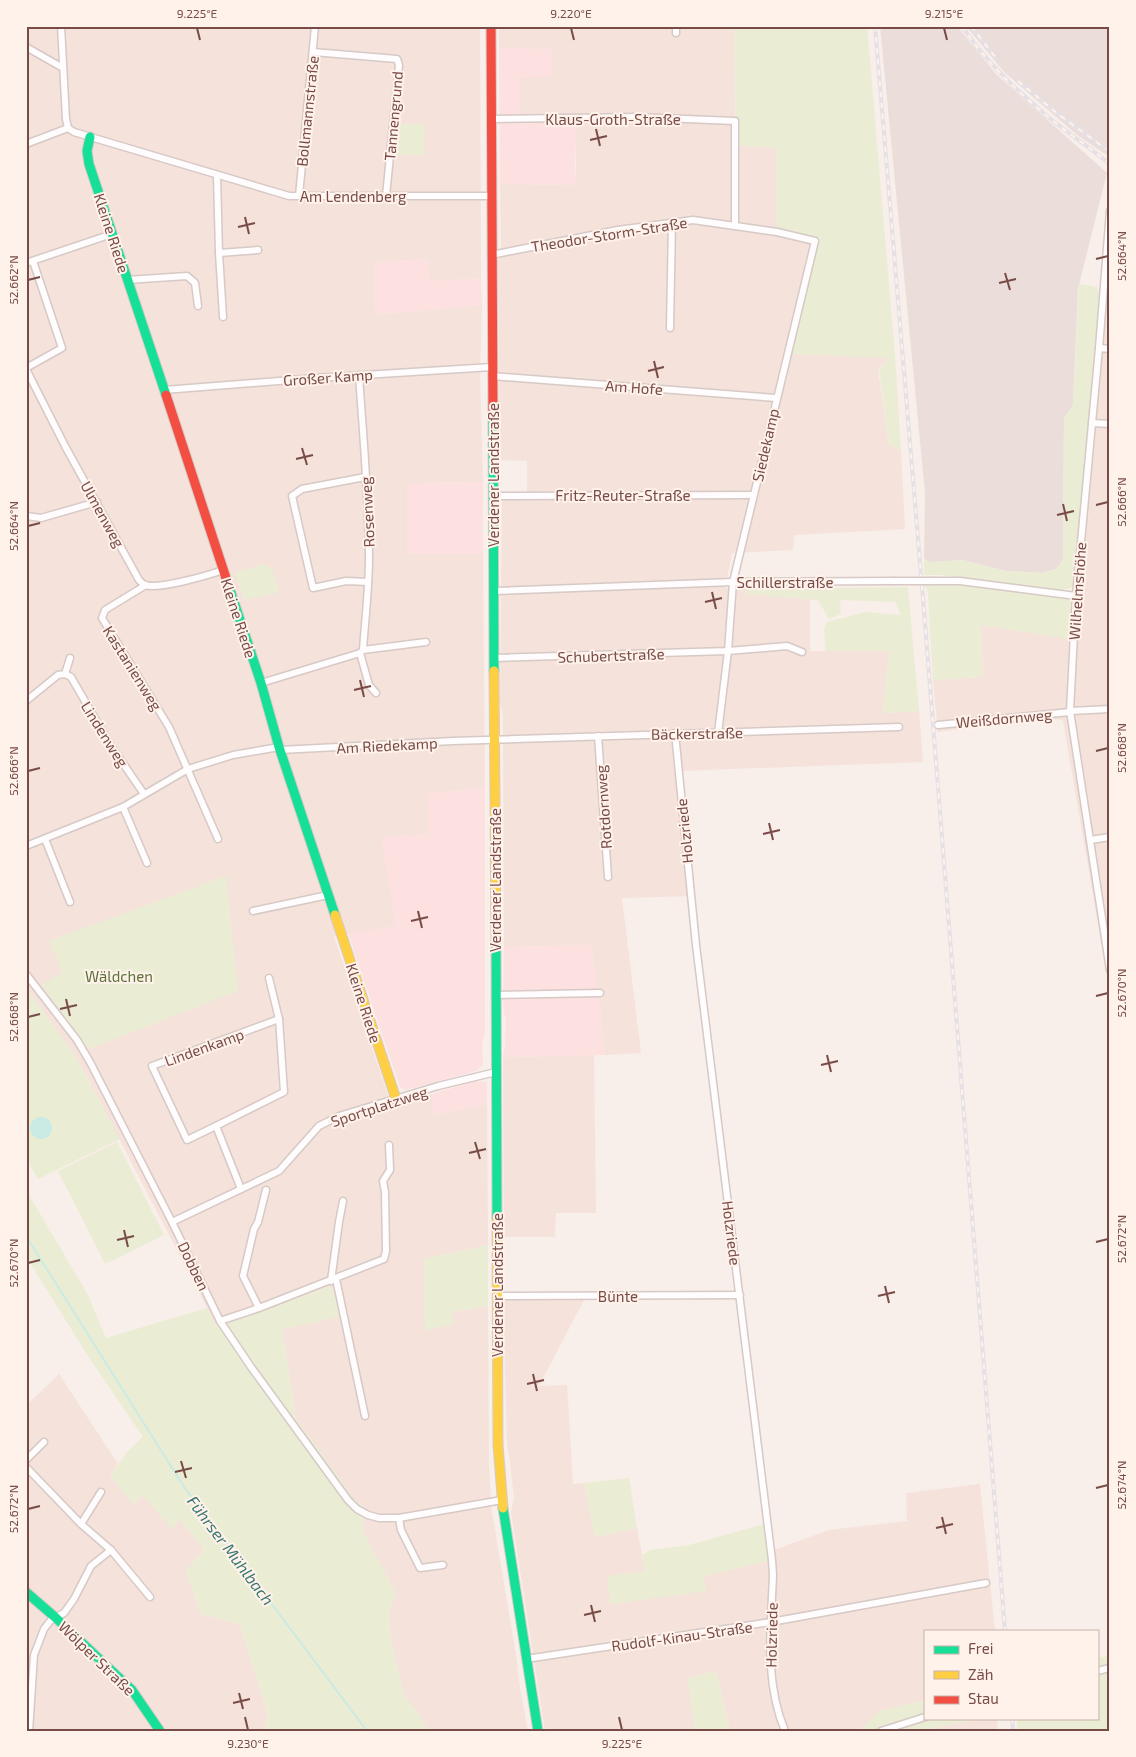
<svg xmlns="http://www.w3.org/2000/svg" width="1136" height="1757" font-family="'Exo 2',sans-serif">
<style>
.residential{fill:#f5e2db}
.commercial{fill:#fce1e0}
.industrial{fill:#ebdeda}
.green{fill:#eaedd3}
.water{fill:#caeae4}
.lines{fill:none;stroke-linecap:round;stroke-linejoin:round}
.stream{stroke:#caeae4;stroke-width:2}
.street-casing{stroke:#d6c9c6;stroke-width:9}
.fast-casing{stroke:#d8cac8;stroke-width:11}
.slow-casing{stroke:#d8cac8;stroke-width:11}
.jam-casing{stroke:#d8cac8;stroke-width:11}
.street{stroke:#fefcfc;stroke-width:6}
.fast{stroke:#16e098;stroke-width:9}
.slow{stroke:#ffcf43;stroke-width:9}
.jam{stroke:#f24e42;stroke-width:9}
.rail-casing{stroke:#e4e0e5;stroke-width:4}
.rail{stroke:#fff2eb;stroke-width:2;stroke-dasharray:5.5;stroke-linecap:butt}
.street-bridge-casing{stroke:#d6c9c6;stroke-width:9;stroke-linecap:butt}
.street-bridge{stroke:#fefcfc;stroke-width:6}
.ticks{fill:none;stroke:#784b47;stroke-width:2}
.labels{text-anchor:middle;dominant-baseline:central;stroke-width:4;stroke-linejoin:round;paint-order:stroke}
.street-label{font-size:15px;fill:#784b47;stroke:#fff2eb}
.park-label{font-size:15px;fill:#5b7339;stroke:#fff2eb}
.water-label{font-size:16px;font-style:italic;fill:#377770;stroke:#fff2eb}
.neatline{fill:none;stroke:#784b47;stroke-width:2}
.ticks-label{font-size:12px;text-anchor:middle;fill:#784b47}
</style>
<rect width="100%" height="100%" fill="#f8eeea"/>
<g class="residential">
<path d="M26,26H480L481,278L429,282L427,259L374,262L375,315L482,305L480,374L483,482L407,483V554H483L485,787L429,794L430,834L382,837L396,926L334,936L391,1104L432,1094V1115L487,1104L488,1245L424,1259L452,1312L488,1306L489,1464L491,1506L516,1655L520,1689L528,1731H428L420,1715L404,1696L392,1645L388,1614L396,1594L363,1531L364,1507L354,1499L296,1418L282,1328L339,1317L333,1288L328,1287L217,1327L90,1083L73,1052L26,988Z"/>
<path d="M499,26H734L735,121L776,147L777,228L819,239L889,358L878,369L889,445L901,450L905,529L794,535L793,550L732,553L725,588L746,589L747,594L810,599V651H889L883,713L919,711L923,762L679,771L691,896L622,898L641,1053L605,1055L599,1000L591,945L504,947L503,716L500,703L502,492H527V461L500,460L498,263L501,248L500,184L575,185L576,168L575,123H519L520,77L552,49L499,48Z"/>
<path d="M1110,269V917L1097,918L1063,721L1059,719L1001,724L938,732L933,680L983,677L981,625L1077,639L1079,596Z"/>
<path d="M594,1055L596,1213H556L555,1237H504L503,1057Z"/>
<path d="M503,1296H586L539,1386L567,1385L573,1484L584,1483L595,1537L637,1528L645,1571L706,1591L703,1576L771,1560V1551L829,1530L907,1521L906,1493L980,1484L995,1631H925V1700L880,1711L859,1731H730L716,1671L688,1678L695,1731H545L511,1512L514,1498L509,1454L507,1445Z"/>
<path d="M59,1374L118,1464L110,1476L134,1505L141,1495L180,1518L204,1550L186,1571L201,1614L240,1624L268,1715L264,1731H26V1406Z"/>
<path d="M983,1718H997L998,1731H921Z"/>
</g>
<g class="commercial">
<path d="M499,48L552,49L551,77L520,78L519,123H575V185L500,184Z"/>
<path d="M428,259L430,281L481,278L482,305L375,315L374,262Z"/>
<path d="M483,482V554H407V483Z"/>
<path d="M485,787V1032L482,1045L483,1065L476,1071L405,1090L400,1087L348,933L396,926L381,837L429,834L428,794Z"/>
<path d="M591,945L599,1000L605,1055L503,1057L505,1044L506,1021L503,1007L504,947Z"/>
<path d="M475,1081L487,1082V1104L432,1115V1094Z"/>
</g>
<g class="industrial">
<path d="M880,26H957L996,74L1107,173L1078,289L1073,405L1064,418L1063,560L1056,569L1042,573L1006,571L962,560L931,563L924,559L925,493Z"/>
<path d="M966,26H1110L1108,156L1077,135L1004,72Z"/>
</g>
<g class="green">
<path d="M734,26H867L895,355L901,450L889,445L879,369L889,358L791,354L819,239L777,228L776,147L736,146Z"/>
<path d="M400,124H425L424,155H396Z"/>
<path d="M1079,284L1097,287L1099,294L1089,424L1073,587L1060,591L942,575H924V559L931,562L962,560L1006,571L1042,573L1056,569L1063,560L1064,418L1073,405Z"/>
<path d="M265,564L272,569L280,592L244,600L235,572Z"/>
<path d="M957,583L1072,600L1070,639L981,625L983,677L933,680L928,595L927,588L925,587L924,584Z"/>
<path d="M908,587L919,711L883,713L889,651H826L824,630L827,622L865,612L901,615L895,602L840,600L841,614L829,619L818,600L747,594L746,589Z"/>
<path d="M226,876L238,991L89,1049L41,985L62,972L49,941Z"/>
<path d="M1097,918H1107L1110,936V995Z"/>
<path d="M26,988L73,1052L120,1139L38,1179L26,1158Z"/>
<path d="M117,1142L164,1235L105,1264L58,1171Z"/>
<path d="M26,1190L88,1295L106,1338L207,1308L217,1327L328,1287L333,1288L340,1317L282,1329L296,1418L354,1499L364,1507L363,1531L396,1594L388,1614L392,1645L404,1696L420,1715L428,1731H264L268,1715L240,1624L201,1614L186,1571L204,1550L180,1519L172,1529L142,1495L134,1505L110,1476L127,1452L143,1437L86,1353L26,1256Z"/>
<path d="M488,1245V1306L452,1312L453,1325L425,1330L424,1259Z"/>
<path d="M629,1478L637,1528L595,1537L584,1483Z"/>
<path d="M768,1523L772,1560L704,1576L706,1591L611,1604L607,1576L645,1571L642,1555L650,1550L689,1545Z"/>
<path d="M1110,1656V1731H1018L1017,1718H1097V1658Z"/>
<path d="M716,1671L730,1731H695L688,1678Z"/>
<path d="M925,1700V1718H983L921,1731H859L880,1711Z"/>
</g>
<circle class="water" cx="41" cy="1128" r="11"/>
<g class="lines">
<path class="stream" d="M26,1236L184,1487L367,1731"/>
<defs>
<g id="street">
<path d="M61,26L66,119L68,128L74,132L289,196H492"/>
<path d="M676,33V26"/>
<path d="M26,47L63,68"/>
<path d="M313,52L397,59L399,65L386,196"/>
<path d="M491,119L638,117L735,121V226"/>
<path d="M26,144L68,128"/>
<path d="M217,175L219,253L258,250"/>
<path d="M299,196L315,26"/>
<path d="M1110,211L1099,348L1076,596L1070,711L1110,970"/>
<path d="M219,253L223,317"/>
<path d="M491,255L618,230L693,220L777,232L815,241L733,582L728,651L718,733"/>
<path d="M26,263L112,234"/>
<path d="M127,280L187,276L195,283L198,306"/>
<path d="M670,328L672,222"/>
<path d="M1099,348L1110,349"/>
<path d="M26,368L62,348L33,261"/>
<path d="M26,369L65,446L139,580C141,582 143,584 145,585C158,590 209,575 223,570"/>
<path d="M492,376L776,398"/>
<path d="M164,390L316,378L492,367"/>
<path d="M1092,423L1110,424"/>
<path d="M365,477L302,489L292,496L313,588L346,581L368,582"/>
<path d="M493,496L753,495"/>
<path d="M26,516L41,518L97,502"/>
<path d="M932,581H960L1076,596"/>
<path d="M146,585L105,610L102,618L169,727L218,839"/>
<path d="M494,591L733,582L894,581"/>
<path d="M363,650L426,642"/>
<path d="M360,653L369,685L376,693"/>
<path d="M494,658L728,651L787,646L802,652"/>
<path d="M65,674L71,677L111,746L144,794"/>
<path d="M261,683L360,653L363,650C365,620 369,589 369,558C369,497 363,436 359,375"/>
<path d="M26,701L58,675L65,674L70,658"/>
<path d="M1070,711L1110,709"/>
<path d="M938,725L1070,712"/>
<path d="M675,733L696,945L772,1560L773,1575C771,1628 764,1681 785,1731"/>
<path d="M598,736L608,877"/>
<path d="M280,750L453,741L899,727"/>
<path d="M123,807L147,863"/>
<path d="M45,839L70,902"/>
<path d="M1090,840L1110,837"/>
<path d="M26,846L123,807L188,769L233,755L279,747"/>
<path d="M253,911L328,895"/>
<path d="M26,974L77,1040L90,1062L172,1222L220,1321L251,1367L348,1500L357,1509L368,1515L379,1518H399L502,1500"/>
<path d="M495,995L600,993"/>
<path d="M216,1126L284,1092L279,1019L269,978"/>
<path d="M241,1189L216,1126L187,1140L152,1066L279,1019"/>
<path d="M172,1222L279,1171L319,1126L339,1116L438,1086L496,1072"/>
<path d="M336,1279L365,1416"/>
<path d="M331,1281L339,1222L343,1201"/>
<path d="M497,1296L740,1295"/>
<path d="M259,1308L243,1276L254,1229L258,1222L266,1190"/>
<path d="M220,1321L259,1308L384,1259L386,1251L385,1192L383,1181L390,1170L389,1145"/>
<path d="M26,1460L44,1442"/>
<path d="M26,1467L81,1524L111,1550L91,1566L74,1599L64,1613L51,1620L44,1629L34,1655L29,1731"/>
<path d="M399,1518L401,1530L420,1568L443,1565"/>
<path d="M81,1524L101,1492"/>
<path d="M111,1550L150,1597"/>
<path d="M526,1659L771,1622L986,1583"/>
<path d="M1097,1671L1110,1668"/>
<path d="M881,1731L925,1717"/>
</g>
<g id="fast">
<path d="M90,137L87,151L89,164L166,395"/>
<path d="M493,418L494,671"/>
<path d="M226,578L261,683L279,747L335,915"/>
<path d="M496,940L497,1218"/>
<path d="M503,1508L538,1731"/>
<path d="M26,1592L56,1618L132,1690L160,1731"/>
</g>
<g id="slow">
<path d="M494,671L496,940"/>
<path d="M335,915L396,1099"/>
<path d="M497,1218L498,1445L503,1508"/>
</g>
<g id="jam">
<path d="M491,26L493,418"/>
<path d="M166,395L226,578"/>
</g>
</defs>
<use href="#street" class="street-casing"/>
<use href="#fast" class="fast-casing"/>
<use href="#slow" class="slow-casing"/>
<use href="#jam" class="jam-casing"/>
<use href="#street" class="street"/>
<use href="#fast" class="fast"/>
<use href="#slow" class="slow"/>
<use href="#jam" class="jam"/>
<defs>
<g id="rail">
<path d="M875,26L923,598L1005,1631"/>
<path d="M962,26C984,60 1015,89 1046,115C1066,132 1089,147 1110,164"/>
<path d="M971,26L996,58"/>
<path d="M1018,81L1058,114L1106,149"/>
<path d="M1012,1718L1013,1731"/>
</g>
</defs>
<use href="#rail" class="rail-casing"/>
<use href="#rail" class="rail"/>
<defs>
<path id="street-bridge" d="M894,581H932"/>
</defs>
<use href="#street-bridge" class="street-bridge-casing"/>
<use href="#street-bridge" class="street-bridge"/>
</g>
<path class="ticks" d="M197,28L200,40M571,28L574,40M944,28L947,40M596,129L600,146M590,140L607,136M245,217L249,234M238,227L255,223M1096,259L1108,256M1005,273L1010,290M28,280L40,277M999,283L1016,279M654,361L658,378M648,371L664,367M302,448L307,465M296,459L313,455M1063,504L1067,521M1096,505L1108,502M1057,515L1074,511M28,526L40,523M712,592L716,609M705,602L722,598M360,680L364,697M354,690L371,686M1096,751L1108,748M28,771L40,768M769,823L773,840M763,834L780,830M418,911L422,928M411,921L428,917M1096,996L1108,993M66,999L70,1016M60,1009L77,1005M28,1017L40,1014M827,1055L831,1072M821,1065L838,1061M475,1142L480,1159M469,1153L486,1149M124,1230L128,1247M117,1240L134,1236M1096,1242L1108,1239M28,1263L40,1260M885,1286L889,1303M878,1296L895,1292M533,1374L537,1391M527,1384L544,1380M181,1461L186,1478M175,1472L192,1468M1096,1488L1108,1485M28,1509L40,1506M942,1517L946,1534M936,1528L953,1524M591,1605L595,1622M584,1615L601,1611M239,1693L243,1709M233,1703L250,1699M245,1717L248,1730M619,1717L622,1730"/>
<g class="labels">
<g class="street-label">
<text transform="translate(307 111) rotate(-84)">Bollmannstraße</text>
<text transform="translate(393 116) rotate(-85)">Tannengrund</text>
<text x="613" y="119">Klaus-Groth-Straße</text>
<text x="353" y="196">Am Lendenberg</text>
<text transform="translate(112 233) rotate(72)">Kleine Riede</text>
<text transform="translate(609 234) rotate(-9)">Theodor-Storm-Straße</text>
<text transform="translate(328 377) rotate(-4)">Großer Kamp</text>
<text transform="translate(634 387) rotate(4)">Am Hofe</text>
<text transform="translate(765 445) rotate(-77)">Siedekamp</text>
<text transform="translate(493 475) rotate(-90)">Verdener Landstraße</text>
<text x="623" y="495">Fritz-Reuter-Straße</text>
<text transform="translate(367 512) rotate(-93)">Rosenweg</text>
<text transform="translate(103 514) rotate(61)">Ulmenweg</text>
<text x="785" y="582">Schillerstraße</text>
<text transform="translate(1077 591) rotate(-86)">Wilhelmshöhe</text>
<text transform="translate(239 618) rotate(72)">Kleine Riede</text>
<text transform="translate(611 655) rotate(-2)">Schubertstraße</text>
<text transform="translate(133 668) rotate(58)">Kastanienweg</text>
<text transform="translate(1004 718) rotate(-5)">Weißdornweg</text>
<text transform="translate(697 733) rotate(-1)">Bäckerstraße</text>
<text transform="translate(105 734) rotate(58)">Lindenweg</text>
<text transform="translate(387 745) rotate(-3)">Am Riedekamp</text>
<text transform="translate(603 807) rotate(-94)">Rotdornweg</text>
<text transform="translate(684 831) rotate(-96)">Holzriede</text>
<text transform="translate(495 880) rotate(-90)">Verdener Landstraße</text>
<text transform="translate(364 1003) rotate(72)">Kleine Riede</text>
<text transform="translate(204 1047) rotate(-20)">Lindenkamp</text>
<text transform="translate(379 1106) rotate(-18)">Sportplatzweg</text>
<text transform="translate(732 1233) rotate(83)">Holzriede</text>
<text transform="translate(194 1266) rotate(64)">Dobben</text>
<text transform="translate(497 1285) rotate(-90)">Verdener Landstraße</text>
<text x="618" y="1296">Bünte</text>
<text transform="translate(771 1635) rotate(-89)">Holzriede</text>
<text transform="translate(682 1636) rotate(-8)">Rudolf-Kinau-Straße</text>
<text transform="translate(97 1658) rotate(44)">Wölper Straße</text>
</g>
<g class="park-label">
<text x="119" y="976">Wäldchen</text>
</g>
<g class="water-label">
<text transform="translate(231 1550) rotate(53)">Führser Mühlbach</text>
</g>
</g>
<rect width="1136" height="1757" fill="none" stroke="#fff2eb" stroke-width="55"/>
<rect x="924" y="1630" width="175" height="90" fill="#fff2eb" stroke="#c9afa9"/>
<rect x="934" y="1646" width="25" height="8" fill="#16e098" stroke="#c9afa9"/>
<text x="968" y="1654" font-size="15" fill="#784b47">Frei</text>
<rect x="934" y="1671" width="25" height="8" fill="#ffcf43" stroke="#c9afa9"/>
<text x="968" y="1680" font-size="15" fill="#784b47">Zäh</text>
<rect x="934" y="1696" width="25" height="8" fill="#f24e42" stroke="#c9afa9"/>
<text x="968" y="1704" font-size="15" fill="#784b47">Stau</text>
<rect x="28" y="28" width="1080" height="1702" class="neatline"/>
<g class="ticks-label">
<text x="197" y="18">9.225°E</text>
<text x="571" y="18">9.220°E</text>
<text x="944" y="18">9.215°E</text>
<text transform="translate(1122 256) rotate(-90)" y="4">52.664°N</text>
<text transform="translate(14 280) rotate(-90)" y="4">52.662°N</text>
<text transform="translate(1122 502) rotate(-90)" y="4">52.666°N</text>
<text transform="translate(14 526) rotate(-90)" y="4">52.664°N</text>
<text transform="translate(1122 748) rotate(-90)" y="4">52.668°N</text>
<text transform="translate(14 771) rotate(-90)" y="4">52.666°N</text>
<text transform="translate(1122 993) rotate(-90)" y="4">52.670°N</text>
<text transform="translate(14 1017) rotate(-90)" y="4">52.668°N</text>
<text transform="translate(1122 1239) rotate(-90)" y="4">52.672°N</text>
<text transform="translate(14 1263) rotate(-90)" y="4">52.670°N</text>
<text transform="translate(1122 1485) rotate(-90)" y="4">52.674°N</text>
<text transform="translate(14 1509) rotate(-90)" y="4">52.672°N</text>
<text x="248" y="1748">9.230°E</text>
<text x="622" y="1748">9.225°E</text>
</g>
</svg>
